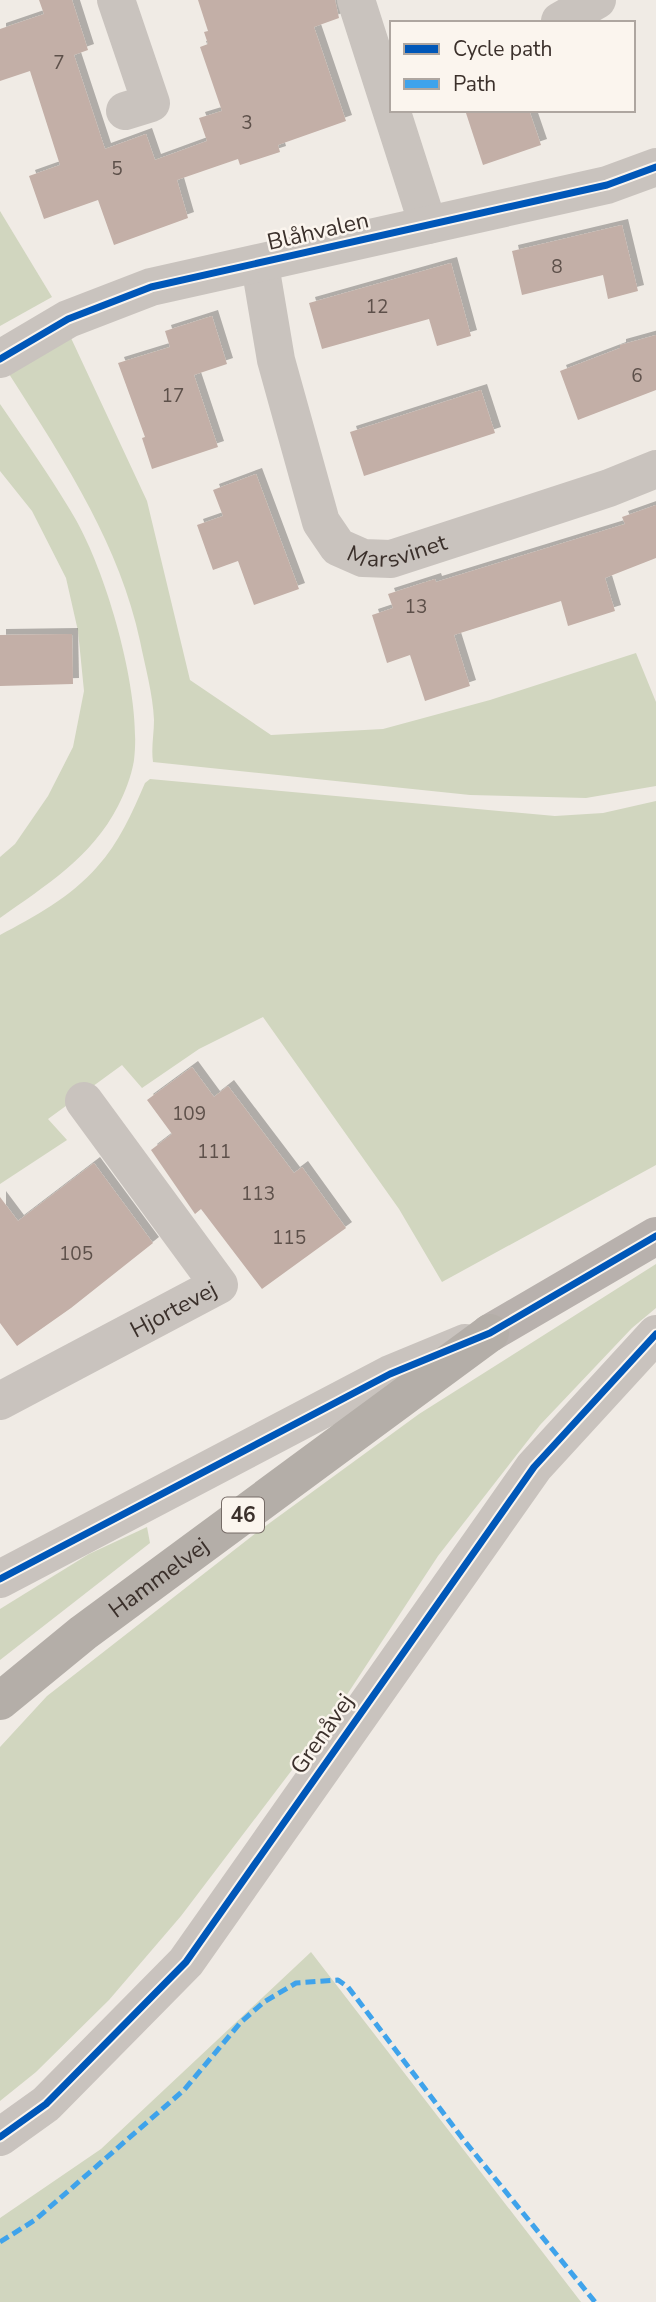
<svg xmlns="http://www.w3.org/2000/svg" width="656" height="2302" font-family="'Nunito Sans',sans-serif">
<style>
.green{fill:#d1d6bf}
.building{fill:#c3afa7;filter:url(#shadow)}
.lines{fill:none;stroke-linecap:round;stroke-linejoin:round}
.minor{stroke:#c9c3be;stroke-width:38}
.tertiary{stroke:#c9c3be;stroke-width:38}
.primary{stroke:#b8b1ad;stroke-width:38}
.trunk{stroke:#b4aea8;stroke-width:38}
.quiet{stroke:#3fa3eb;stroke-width:5;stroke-dasharray:10 5;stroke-linecap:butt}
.cycleway-casing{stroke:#fbf5ee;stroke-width:11}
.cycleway{stroke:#0057b8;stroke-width:7}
.labels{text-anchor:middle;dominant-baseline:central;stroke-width:5;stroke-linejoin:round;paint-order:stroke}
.number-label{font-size:19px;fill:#5d504a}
.shield{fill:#fbf5ee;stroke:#756b66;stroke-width:2}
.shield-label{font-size:21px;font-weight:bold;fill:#3b302b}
.street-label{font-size:23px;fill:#3b302b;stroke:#fbf5ee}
</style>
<defs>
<filter id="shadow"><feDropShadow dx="6" dy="-6" stdDeviation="0" flood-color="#0004"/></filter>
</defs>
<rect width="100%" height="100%" fill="#f0ebe5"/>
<g class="green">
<path d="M0,211L52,297L0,326Z"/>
<path d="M71,338L147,501L190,680L271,735L383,729L490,700L636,653L656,702V786L586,798L470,795L153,762C151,748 154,734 154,720C153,694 145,666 140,641C119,543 62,457 9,374Z"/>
<path d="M0,404C26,442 53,480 76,520C108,577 142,695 134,760C132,774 125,793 118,806C92,857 45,886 0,918V857L15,844L48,796L73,747L84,691L78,631L66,578L32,511L0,471Z"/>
<path d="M150,779L555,816L603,813L656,801V1165L442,1282L399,1209L263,1017L199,1049L142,1088L122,1065L48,1119L67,1140L0,1184V935C34,917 71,897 97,867C119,843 132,813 145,783Z"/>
<path d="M656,1264V1308L632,1328L540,1425L438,1556L333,1716L181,1916L109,2000L36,2072L0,2101V1747L47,1696L256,1533L419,1414Z"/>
<path d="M147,1527L150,1543L0,1660V1609L89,1554Z"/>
<path d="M311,1952L581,2302H0V2218L101,2149Z"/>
</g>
<g class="building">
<path d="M39,0H72L88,50L74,55L105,149L146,134L155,160L207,141L199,118L222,111L200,47L208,44L204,32L208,31L198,0H335L339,18L314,27L346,121L278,145L280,152L240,165L238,159L177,180L188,218L114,245L98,200L44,219L29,176L60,165L30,71L0,81V29L44,14Z"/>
<path d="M465,110H529L541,145L483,165Z"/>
<path d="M622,225L638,291L608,299L603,275L522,295L512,251Z"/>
<path d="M451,263L471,336L437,346L429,319L322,349L309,303Z"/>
<path d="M212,316L227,364L194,375L218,447L152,469L142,438L145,437L118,363L170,347L165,331Z"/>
<path d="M656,335V390L578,420L560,371L620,348V345Z"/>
<path d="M481,390L495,433L364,476L350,432Z"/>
<path d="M256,474L299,589L254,605L238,561L213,570L197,525L223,516L213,490Z"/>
<path d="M656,505V558L605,578L615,611L568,626L561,601L454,635L470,686L425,701L410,655L387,663L372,615L393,608L388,594L435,579L436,582L625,524L622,517Z"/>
<path d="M72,634L73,684L0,686V635Z"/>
<path d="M192,1067L214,1097L228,1086L294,1173L302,1167L346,1228L262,1289L201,1209L195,1214L151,1150L172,1134L147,1100Z"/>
<path d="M94,1163L153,1243L71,1308L17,1346L0,1323V1197L18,1221Z"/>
</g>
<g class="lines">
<g class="minor">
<path d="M116,0L151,103L125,111"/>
<path d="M356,0L428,225"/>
<path d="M560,21L597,0"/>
<path id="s1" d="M260,265L276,360L321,522L338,547L363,558L391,559L609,488L656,469"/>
<path d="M0,359L68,319L151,287L607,185L656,167"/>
<path id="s2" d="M0,1401L219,1285L84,1101"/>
</g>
<g class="tertiary">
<path d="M0,1579L390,1374L465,1343"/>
<path d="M0,2137L46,2104L186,1962L534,1467L656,1334"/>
</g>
<path class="primary" d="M490,1333L656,1236"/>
<path class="trunk" id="s3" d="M0,1701L83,1633L490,1333"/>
<path class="quiet" d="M0,2242L35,2220L184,2090L241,2022L264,2002L296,1983L338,1980L348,1987L463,2139L595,2302"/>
<defs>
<g id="cycleway">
<path d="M0,359L68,319L151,287L607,185L656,167"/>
<path d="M0,1579L390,1374L490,1333L656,1236"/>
<path d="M0,2137L46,2104L186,1962L534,1467L656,1334"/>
</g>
</defs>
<use href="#cycleway" class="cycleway-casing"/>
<use href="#cycleway" class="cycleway"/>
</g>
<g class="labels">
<g class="number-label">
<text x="59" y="63">7</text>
<text x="247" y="123">3</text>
<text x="117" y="169">5</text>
<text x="557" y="267">8</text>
<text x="377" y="307">12</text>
<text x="637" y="376">6</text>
<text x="173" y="396">17</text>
<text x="416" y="607">13</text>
<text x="189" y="1114">109</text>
<text x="214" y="1152">111</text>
<text x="258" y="1194">113</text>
<text x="289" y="1238">115</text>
<text x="76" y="1254">105</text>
</g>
<rect class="shield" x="222" y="1497.5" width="42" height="35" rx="5"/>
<g class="shield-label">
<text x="243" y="1515">46</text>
</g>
<g class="street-label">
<text transform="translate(318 231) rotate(-13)">Blåhvalen</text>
<text stroke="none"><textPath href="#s1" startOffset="357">Marsvinet</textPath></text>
<text stroke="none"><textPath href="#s2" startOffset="196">Hjortevej</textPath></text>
<text stroke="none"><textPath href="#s3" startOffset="201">Hammelvej</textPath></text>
<text transform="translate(322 1734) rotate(-55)">Grenåvej</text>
</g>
</g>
<rect x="390" y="21" width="245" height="91" fill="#fbf5ee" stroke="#aea6a0" stroke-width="2"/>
<rect x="404" y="44" width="35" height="10" fill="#0057b8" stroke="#aea6a0" stroke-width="2"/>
<text x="453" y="56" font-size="21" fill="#3b302b">Cycle path</text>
<rect x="404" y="79" width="35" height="10" fill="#3fa3eb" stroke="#aea6a0" stroke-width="2"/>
<text x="453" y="91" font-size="21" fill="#3b302b">Path</text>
</svg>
